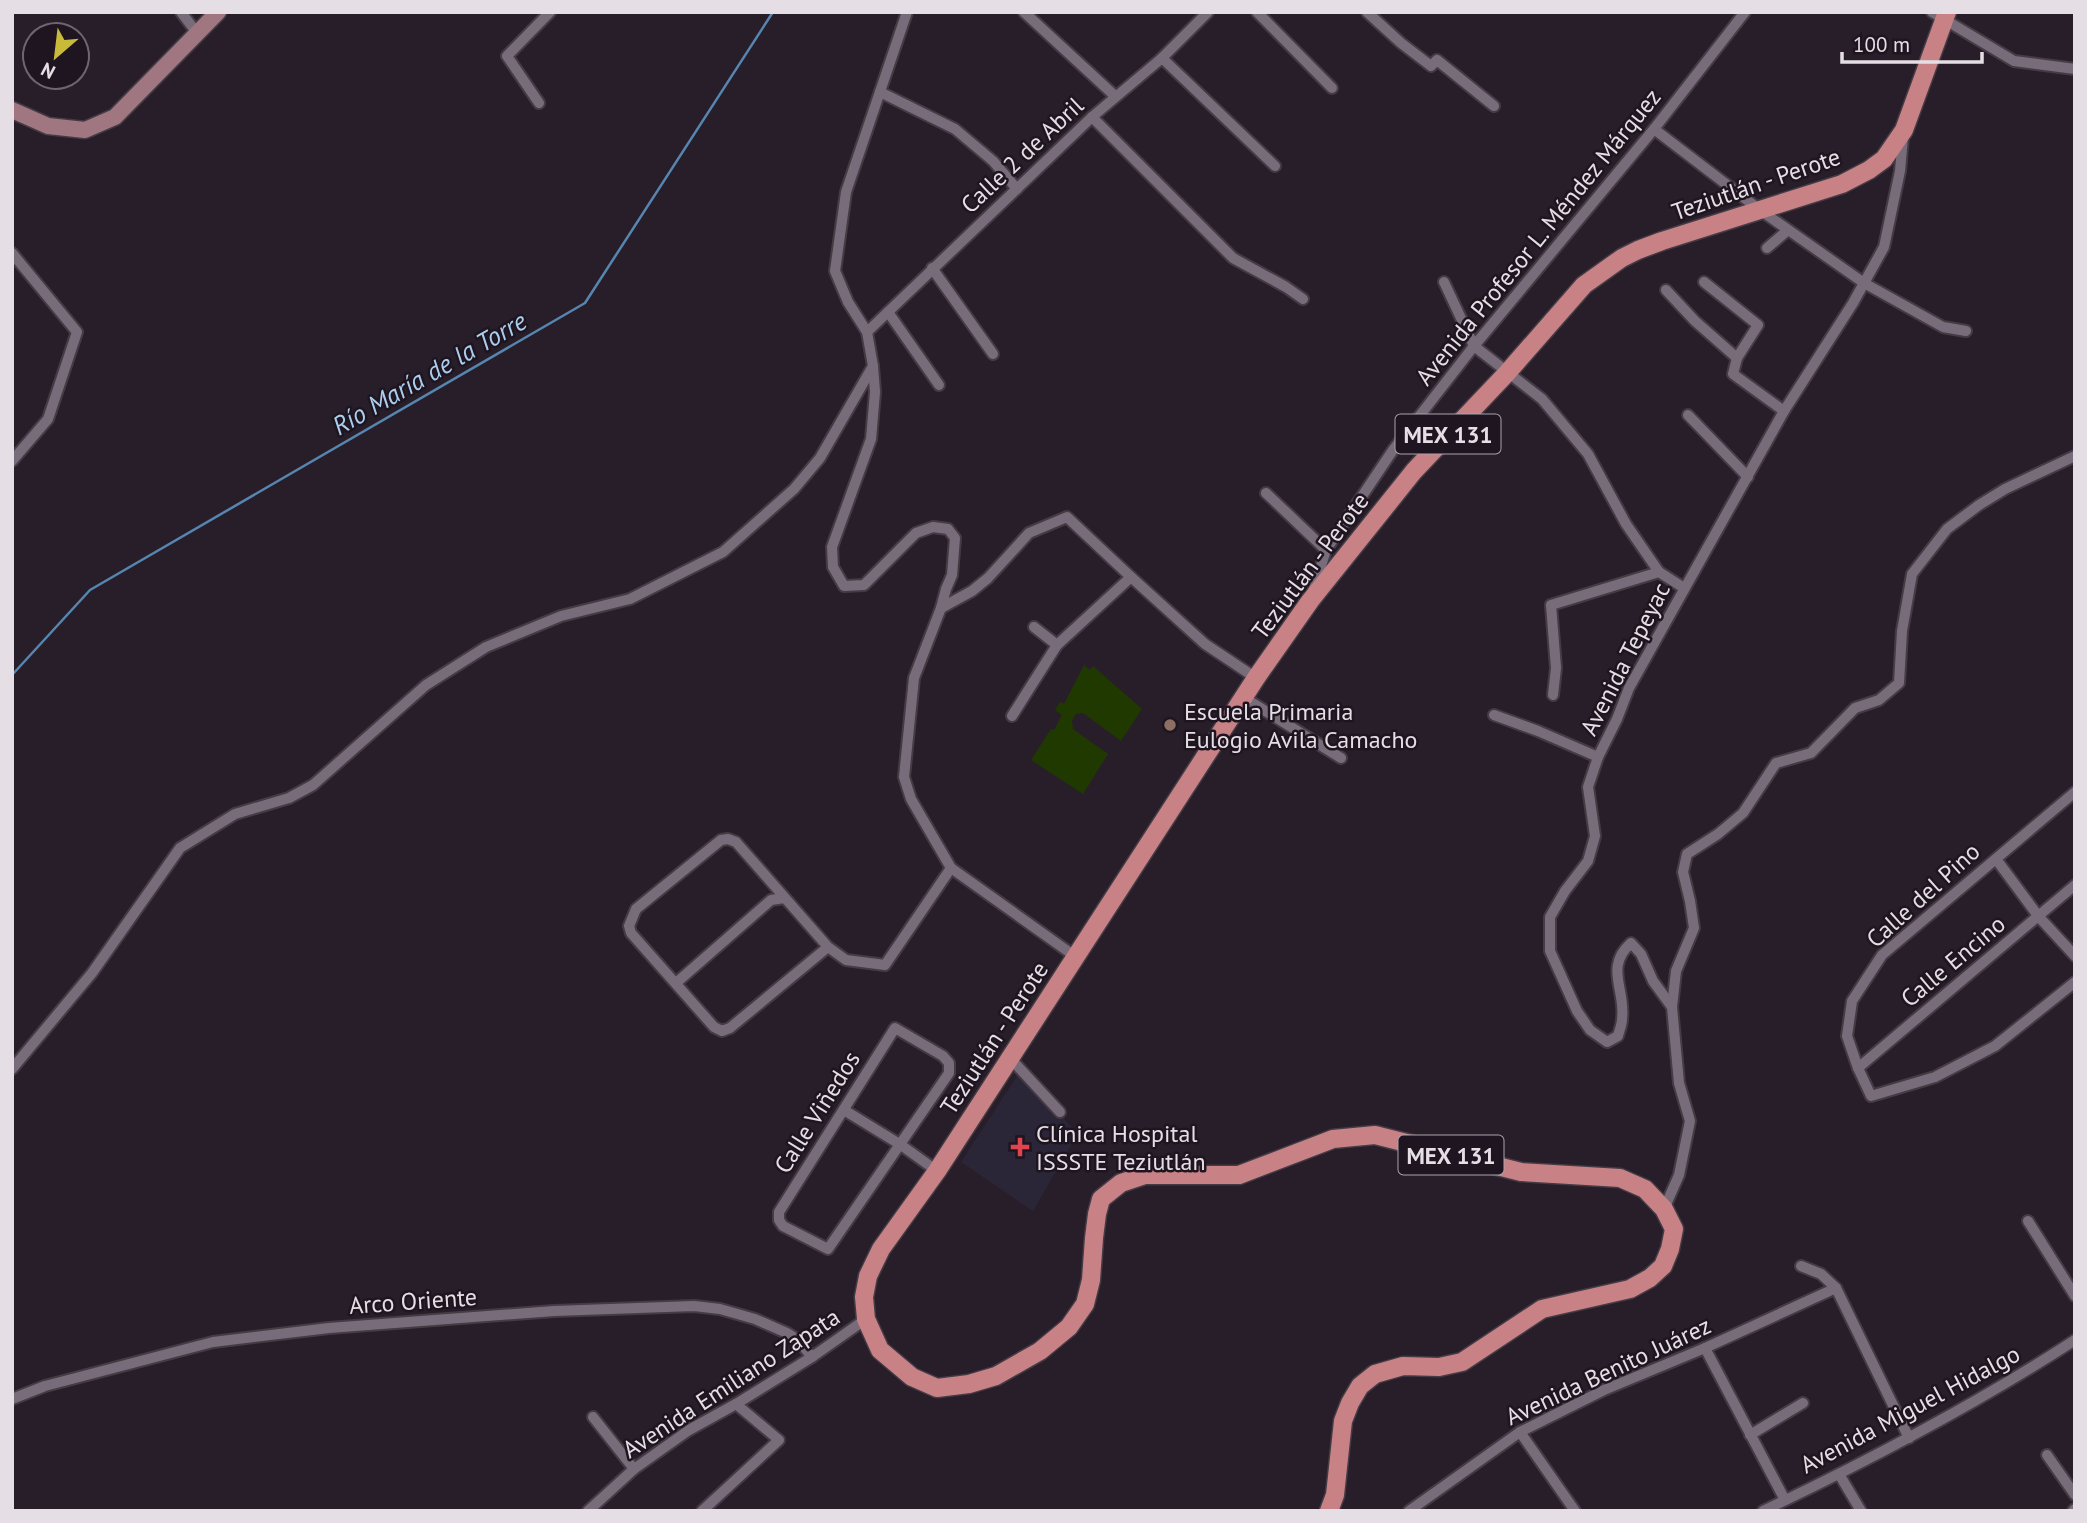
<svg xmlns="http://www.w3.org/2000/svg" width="2087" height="1523" font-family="'PT Sans',sans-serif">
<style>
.medical{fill:#2a2637}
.green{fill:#203900}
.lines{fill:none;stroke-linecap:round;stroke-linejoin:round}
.stream{stroke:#5686b0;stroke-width:2.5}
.minor-casing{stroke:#443b45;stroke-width:14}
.secondary-casing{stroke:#443b45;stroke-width:19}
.primary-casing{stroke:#443b45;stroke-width:21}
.minor{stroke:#786c7a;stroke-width:10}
.secondary{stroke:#a07780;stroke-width:16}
.primary{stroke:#c88286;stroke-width:18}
.education-dot{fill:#8d6e63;stroke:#1e1520;stroke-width:2.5}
.health-dot{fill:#e0444e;stroke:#1e1520;stroke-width:2.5}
.labels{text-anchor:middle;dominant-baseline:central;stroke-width:5;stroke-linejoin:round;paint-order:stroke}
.shield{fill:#1e1520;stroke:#a9a2aa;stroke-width:2}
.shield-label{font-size:23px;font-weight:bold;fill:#e5dee5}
.street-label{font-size:24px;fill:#e5dee5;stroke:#1e1520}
.poi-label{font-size:24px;fill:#e5dee5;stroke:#1e1520;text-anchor:start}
.water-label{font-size:26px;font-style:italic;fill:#acceee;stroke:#1e1520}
</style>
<rect width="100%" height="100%" fill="#281e29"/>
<path class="medical" d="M1019,1073L1078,1133L1033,1211L961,1162Z"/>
<path class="green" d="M1084,665L1090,670L1093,666L1142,709L1121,741L1083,713L1076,714L1072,721L1073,729L1108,754L1083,794L1031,760L1051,729L1054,730L1062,715L1055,710L1060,702L1064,704Z"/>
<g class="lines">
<path class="stream" d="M12,675L90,590L585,303L773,12"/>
<defs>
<g id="minor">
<path d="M181,12L197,33"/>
<path d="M1024,12L1115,96"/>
<path d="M1257,12L1332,88"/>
<path d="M1367,12L1401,43L1431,66L1437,60L1494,106"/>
<path d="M1932,12L2014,61L2075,69"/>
<path d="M1162,58L1275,166"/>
<path d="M880,92L955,129L993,161L1017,189"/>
<path d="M539,103L507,56L550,12"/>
<path d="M1092,117L1233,258L1286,287L1303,299"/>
<path d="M1654,129L1760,210L1864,283L1943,327L1966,331"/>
<path d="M1767,248L1788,230"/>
<path d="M12,253L77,332L48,419L12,461"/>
<path d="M932,268L993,354"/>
<path d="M1444,282L1474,346L1542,399L1588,454L1626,524L1659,572L1684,588"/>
<path d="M1704,282L1758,325L1737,358L1733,374L1784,411"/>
<path d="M1666,290L1695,321L1737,358"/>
<path d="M888,312L939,385"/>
<path d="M867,332L1092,117L1162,58L1208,12"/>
<path d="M873,366L875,392L871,439L832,547L833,567L844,586L864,585L916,533L933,527L948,529L955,538L952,575L946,589L941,608L914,678L904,777L911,799L951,868L1076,957"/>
<path d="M1688,415L1748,477"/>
<path d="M1266,493L1326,550"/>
<path d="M1313,591L1326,550L1393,450L1474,346L1654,129L1745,12"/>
<path d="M941,608L972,591L988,578L1029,533L1067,517L1131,577L1205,644L1256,678"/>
<path d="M1034,627L1057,645"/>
<path d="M1553,695L1556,668L1551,605L1659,572"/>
<path d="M1243,697L1341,758"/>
<path d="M1494,715L1538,731L1598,757"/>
<path d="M1012,716L1057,645L1131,577"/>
<path d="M2075,792L1882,955L1852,1001L1847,1036L1858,1068L1871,1096L1935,1077L1995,1046L2075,982"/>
<path d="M1996,859L2039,917L2075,956"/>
<path d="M828,947L730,1028L722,1031L714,1027L631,933L629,926L636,909L721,840L728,839L736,842L828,947L846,960L885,965L951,868"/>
<path d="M676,983L771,900L784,898"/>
<path d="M1672,1007L1676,971L1694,928L1690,901L1683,872L1687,854L1718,834L1743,813L1776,763L1811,753L1855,708L1879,700L1899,683L1902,631L1912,574L1947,529L1979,505L2005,489L2075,456"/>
<path d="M895,1028L943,1056L949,1063V1073L828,1249L783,1226L779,1220V1212Z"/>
<path d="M1011,1059L1060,1112"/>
<path d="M1858,1068L2075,885"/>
<path d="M12,1069L92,973L180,848L235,814L289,798L313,785L426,685L486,647L561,616L630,599L723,552L794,489L820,458L873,366L867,332L848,302L835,271L846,192L907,12"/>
<path d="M844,1110L901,1145L937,1171"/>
<path d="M1664,1209L1679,1175L1690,1121L1679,1083L1672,1007L1653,981L1641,954L1631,943C1604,967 1626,990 1622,1019C1622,1025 1619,1031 1618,1036L1607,1042L1590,1030L1577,1011L1550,951V917L1565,891L1588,861L1595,836L1588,787L1598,757L1617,719L1629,688L1784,411L1853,303L1884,247L1900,171L1903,137"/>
<path d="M2028,1221L2075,1296"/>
<path d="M1801,1266L1821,1274L1836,1288L1909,1438"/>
<path d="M1705,1348L1785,1500"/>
<path d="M12,1399L45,1386L213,1342L329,1328L554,1311L694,1306L720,1309L755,1319L787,1333L798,1340L812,1357"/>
<path d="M593,1417L634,1469"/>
<path d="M1520,1432L1575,1511"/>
<path d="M1750,1435L1803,1403"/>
<path d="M2047,1455L2075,1495"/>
<path d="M1839,1474L1861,1511"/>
<path d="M588,1511L634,1469L689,1430L736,1404L812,1357L866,1319"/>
<path d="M702,1511L779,1440L736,1404"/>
<path d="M1409,1511L1520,1432L1604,1390L1705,1348L1836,1288"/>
<path d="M1763,1511C1870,1460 1975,1405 2075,1340"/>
<path d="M2073,1511L2075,1509"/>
</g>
<path id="secondary" d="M12,110L48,126L85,130L115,117L218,12"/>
<path id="primary" d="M1329,1511L1335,1495L1343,1421L1350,1403L1360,1386L1375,1374L1403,1366L1439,1367L1462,1362L1542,1309L1630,1289L1650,1278L1663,1266L1670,1249L1674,1229L1664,1209L1645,1189L1620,1178L1521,1172L1375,1135L1333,1139L1239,1175H1145L1121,1183L1101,1199L1097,1214L1094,1238L1091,1280L1085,1304L1069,1327L1040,1351L996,1376L969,1384L937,1388L912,1377L880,1350L866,1319L864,1297L868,1276L881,1249L937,1171L1256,678L1310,601L1414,471L1507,373L1584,285L1622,258L1638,250L1662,241L1842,184L1869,170L1884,159L1904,130L1947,12"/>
</defs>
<use href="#minor" class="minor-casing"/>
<use href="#secondary" class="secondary-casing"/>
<use href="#primary" class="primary-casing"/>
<use href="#minor" class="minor"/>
<use href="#secondary" class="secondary"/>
<use href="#primary" class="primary"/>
</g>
<circle class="education-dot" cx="1170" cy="725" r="7"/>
<path class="health-dot" d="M1016.5 1136.5h7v7h7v7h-7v7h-7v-7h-7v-7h7z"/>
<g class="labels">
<g class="shield">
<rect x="1395.5" y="414.5" width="105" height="39" rx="5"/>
<rect x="1398.5" y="1135.5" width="105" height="39" rx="5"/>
</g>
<g class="shield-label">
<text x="1448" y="434">MEX 131</text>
<text x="1451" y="1155">MEX 131</text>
</g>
<g class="street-label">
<text transform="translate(1022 155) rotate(-43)">Calle 2 de Abril</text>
<text transform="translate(1756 184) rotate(-19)">Teziutlán - Perote</text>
<text transform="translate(1538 237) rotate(-51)">Avenida Profesor L. Méndez Márquez</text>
<text transform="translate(1310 566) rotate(-53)">Teziutlán - Perote</text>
<text transform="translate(1625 659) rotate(-63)">Avenida Tepeyac</text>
<text transform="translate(1923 895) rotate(-42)">Calle del Pino</text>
<text transform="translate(1953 961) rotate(-40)">Calle Encino</text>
<text transform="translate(994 1038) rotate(-57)">Teziutlán - Perote</text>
<text transform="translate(817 1112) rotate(-58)">Calle Viñedos</text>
<text transform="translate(413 1301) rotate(-4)">Arco Oriente</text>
<text transform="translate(1608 1371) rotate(-25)">Avenida Benito Juárez</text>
<text transform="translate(731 1383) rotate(-33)">Avenida Emiliano Zapata</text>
<text transform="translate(1910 1409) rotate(-28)">Avenida Miguel Hidalgo</text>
</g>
<g class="poi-label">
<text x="1184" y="711">Escuela Primaria<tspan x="1184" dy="28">Eulogio Avila Camacho</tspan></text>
<text x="1036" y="1133">Clínica Hospital<tspan x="1036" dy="28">ISSSTE Teziutlán</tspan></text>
</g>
<g class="water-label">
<text transform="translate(429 373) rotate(-30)">Río María de la Torre</text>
</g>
</g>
<rect width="2087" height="1523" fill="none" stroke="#e5dee5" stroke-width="28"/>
<g transform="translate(56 56) rotate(208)"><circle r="33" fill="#1e1520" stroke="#6e656f" stroke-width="2"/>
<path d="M0-5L12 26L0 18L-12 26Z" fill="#caba3a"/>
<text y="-10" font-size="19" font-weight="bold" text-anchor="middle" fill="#e5dee5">N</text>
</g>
<path d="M1842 52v10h140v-10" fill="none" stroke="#e5dee5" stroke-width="3.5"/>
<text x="1853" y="52" font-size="21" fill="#e5dee5" stroke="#1e1520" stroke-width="5" paint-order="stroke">100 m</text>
</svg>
